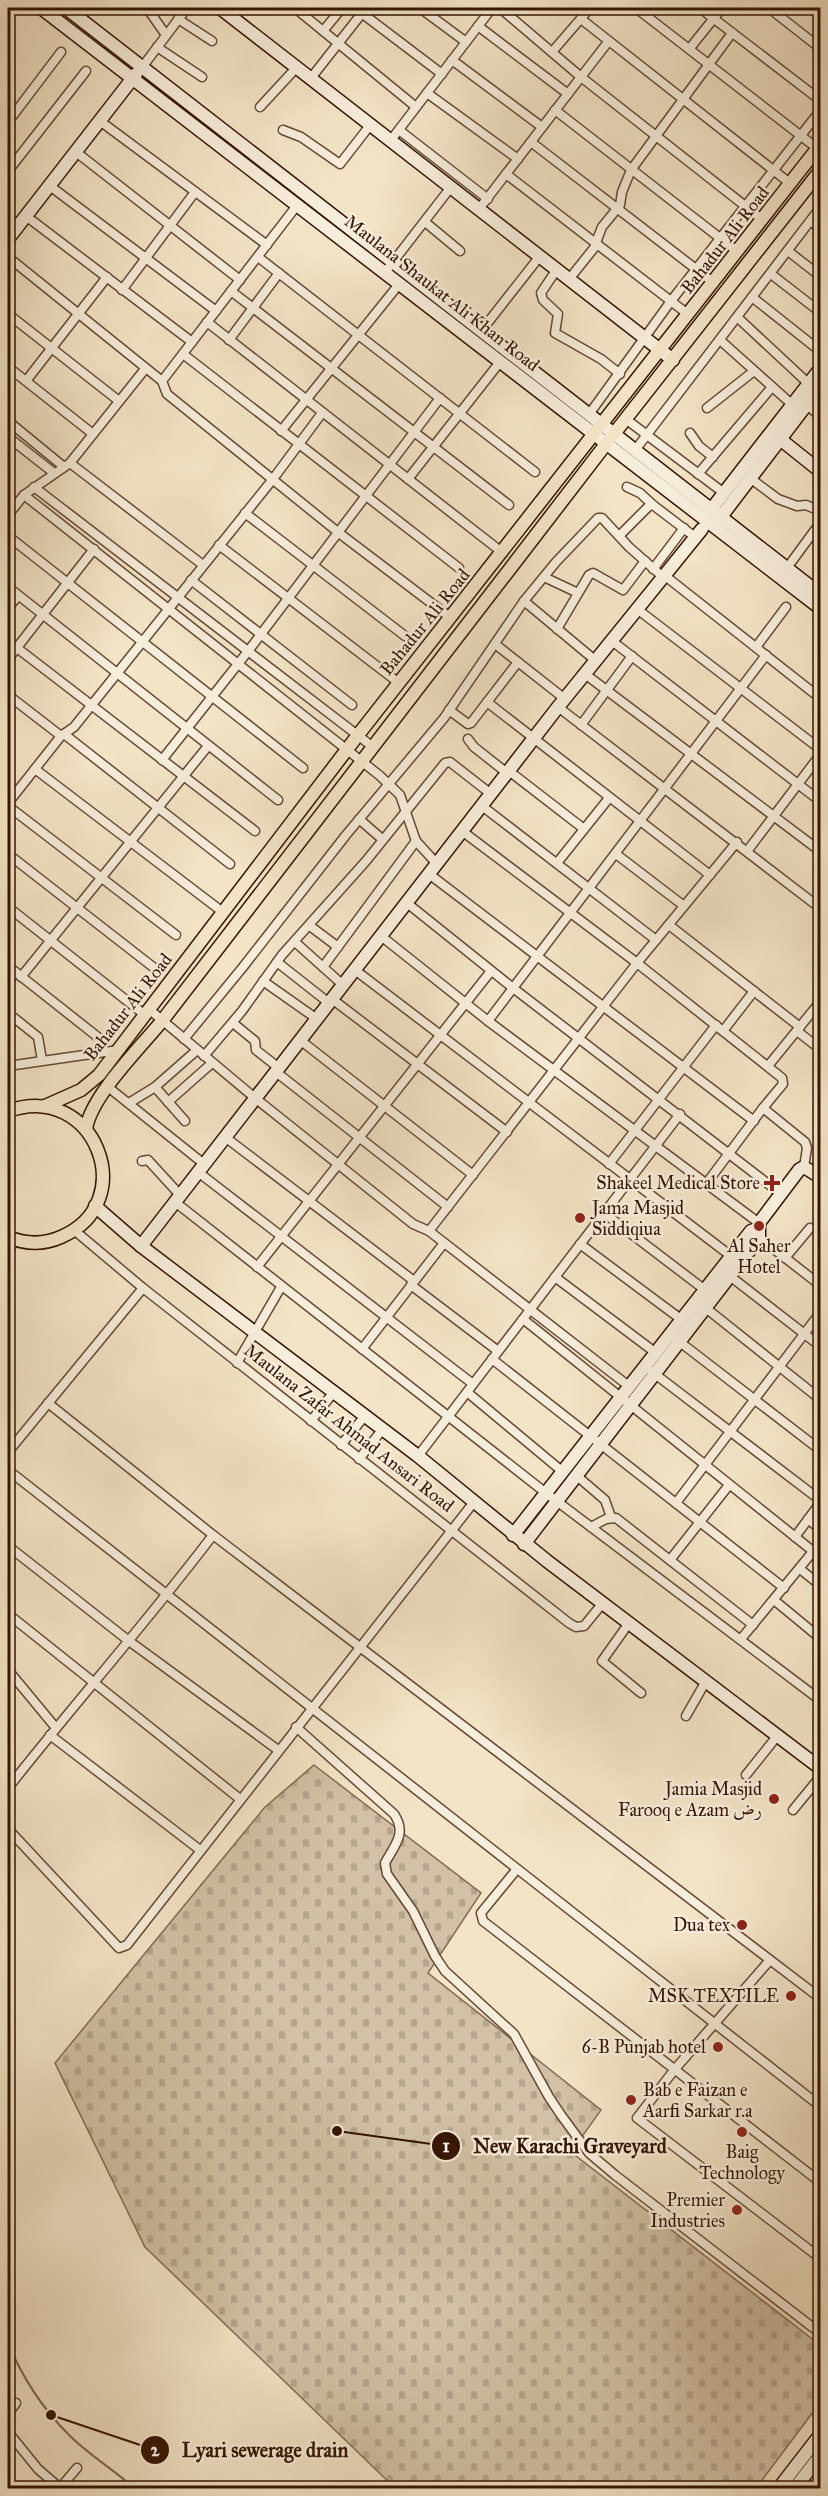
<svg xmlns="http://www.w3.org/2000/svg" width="828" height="2496" font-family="'IM FELL Great Primer',Amiri,serif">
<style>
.cemetery{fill:url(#cemetery-stones);stroke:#826a54;stroke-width:1.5}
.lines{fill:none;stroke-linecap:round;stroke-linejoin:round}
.stream{stroke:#7f6650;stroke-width:2}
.street-casing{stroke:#634834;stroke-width:11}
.secondary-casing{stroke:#331403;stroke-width:15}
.primary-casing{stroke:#331403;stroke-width:15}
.street{stroke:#f7eddb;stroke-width:8}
.secondary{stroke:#f7eddb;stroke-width:12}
.primary{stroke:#f3e4c7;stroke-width:12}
.poi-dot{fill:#8f2418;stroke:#f7eddb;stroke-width:2}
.labels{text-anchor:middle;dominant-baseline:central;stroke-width:5;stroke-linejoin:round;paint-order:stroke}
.street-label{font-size:18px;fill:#331403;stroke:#f7eddb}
.poi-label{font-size:18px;fill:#331403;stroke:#f7eddb;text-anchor:end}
.leader{fill:none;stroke:#331403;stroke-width:2}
.callout-dot{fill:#331403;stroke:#f7eddb;stroke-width:2}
.mark-label{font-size:18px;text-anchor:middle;font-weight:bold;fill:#fff}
.callout-label{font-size:20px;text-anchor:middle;font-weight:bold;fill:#331403;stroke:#f7eddb;stroke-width:5;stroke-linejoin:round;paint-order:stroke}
</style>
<defs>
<pattern id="cemetery-stones" width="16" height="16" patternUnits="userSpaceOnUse" patternTransform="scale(1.5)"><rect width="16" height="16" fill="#d2c1a6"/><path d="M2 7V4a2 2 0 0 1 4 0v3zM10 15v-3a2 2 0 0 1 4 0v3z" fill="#b5a58d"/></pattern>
</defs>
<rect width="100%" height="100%" fill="#f3e4c7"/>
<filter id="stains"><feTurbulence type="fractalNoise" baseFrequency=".00333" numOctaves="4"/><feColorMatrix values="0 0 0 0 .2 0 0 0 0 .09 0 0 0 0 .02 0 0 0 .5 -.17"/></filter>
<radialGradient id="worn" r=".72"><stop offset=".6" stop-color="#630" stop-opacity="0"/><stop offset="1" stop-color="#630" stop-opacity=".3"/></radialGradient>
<path class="cemetery" d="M314,1765L481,1893L428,1973L601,2110L571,2152L820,2345V2403L756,2488H395L145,2247L55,2063L265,1807Z"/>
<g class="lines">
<path class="stream" d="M8,2343C23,2379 42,2408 69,2435C89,2455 113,2469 134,2488"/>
<defs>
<g id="street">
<path d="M147,8L166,35"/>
<path d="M295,8L416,107"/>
<path d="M355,8L442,74"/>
<path d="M420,8L466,42"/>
<path d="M500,8L581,77L763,220"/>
<path d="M636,8L818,149"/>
<path d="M700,8L820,100"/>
<path d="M769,8L820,48"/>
<path d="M178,19L212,41"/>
<path d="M581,19L791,184"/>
<path d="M478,26L568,94"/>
<path d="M323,31L342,8"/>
<path d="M157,47L202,77"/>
<path d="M690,48L722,8"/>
<path d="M552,52L590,8"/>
<path d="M452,60L542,127"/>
<path d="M143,66L187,8"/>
<path d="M311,78L366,8"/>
<path d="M427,93L518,159"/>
<path d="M260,107L297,67"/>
<path d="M555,110L738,252"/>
<path d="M100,121L267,245"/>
<path d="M8,122L61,52"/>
<path d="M283,130L301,137L340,164L371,124"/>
<path d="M399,130L488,199"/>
<path d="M391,140L492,8"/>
<path d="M531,142L714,283"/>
<path d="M76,152L240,280"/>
<path d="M8,171L86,71"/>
<path d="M506,174L689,315"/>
<path d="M50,186L216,311"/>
<path d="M479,209L608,42"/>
<path d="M26,216L192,342"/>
<path d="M811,221L820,229"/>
<path d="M425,222L460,251"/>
<path d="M788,251L820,276"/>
<path d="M8,257L162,381L167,394L339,533L451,618"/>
<path d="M258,257L535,472"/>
<path d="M557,269L541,293L543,300L558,314L555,333L601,359L620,374"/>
<path d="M386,271L451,187"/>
<path d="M771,274L820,312"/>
<path d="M570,278L594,248L602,227L620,205L622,192L631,170L732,33"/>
<path d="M122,290L195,192"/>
<path d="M231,291L509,505"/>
<path d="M752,297L820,351"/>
<path d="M8,314L119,401"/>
<path d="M737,317L809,384"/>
<path d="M207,322L503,553"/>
<path d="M482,330L540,256"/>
<path d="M229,340L279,273"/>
<path d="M720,340L796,408"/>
<path d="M183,354L459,568"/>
<path d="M8,367L93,434"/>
<path d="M26,381L107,277"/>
<path d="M162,381L298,204"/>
<path d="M807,405L820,416"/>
<path d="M707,408L754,371"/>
<path d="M590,413L671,301L820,111"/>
<path d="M627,420L724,493"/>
<path d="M8,421L64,467"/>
<path d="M281,431L400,283"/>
<path d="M690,433L699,446L713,457"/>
<path d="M8,437L54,473"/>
<path d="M636,449L820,208"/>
<path d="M70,463L203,565"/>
<path d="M698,474L772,387"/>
<path d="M750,478L778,499L797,506L806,505L820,511"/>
<path d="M408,479L500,362"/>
<path d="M34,487L373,747"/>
<path d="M627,487L640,493L653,505"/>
<path d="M24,495L379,775L400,795L416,841L437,864"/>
<path d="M245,513L405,636"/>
<path d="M8,515L24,495L70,463L145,369"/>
<path d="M620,535L649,506L653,505L695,537"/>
<path d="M8,536L303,768"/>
<path d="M219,545L399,683"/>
<path d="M787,568L820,523"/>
<path d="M653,569L684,528"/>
<path d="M664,575L820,698"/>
<path d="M544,577L578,593"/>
<path d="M191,580L352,705"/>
<path d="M8,587L278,800"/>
<path d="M524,601L596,661"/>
<path d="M8,608L18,596"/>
<path d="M637,609L820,749"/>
<path d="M557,629L589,575L593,573L623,590L645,561"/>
<path d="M8,641L255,831"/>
<path d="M612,641L820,801"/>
<path d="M495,644L565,699"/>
<path d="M756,647L786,607"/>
<path d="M8,659L94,549"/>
<path d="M585,674L820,851"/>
<path d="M8,695L61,736"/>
<path d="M487,702L710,875"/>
<path d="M558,707L820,908"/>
<path d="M449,710L468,724L471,723L518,662"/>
<path d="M581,725L632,656"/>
<path d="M64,734L230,864"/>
<path d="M468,739L474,747L507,773"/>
<path d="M162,760L249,650L440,398"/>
<path d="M35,769L224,913"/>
<path d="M509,771L584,829"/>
<path d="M8,803L61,736L74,727L273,479L322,413"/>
<path d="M8,806L176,935"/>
<path d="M482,806L656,940"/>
<path d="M359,819L382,839"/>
<path d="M462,831L637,963L782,1078L783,1084L763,1108L805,1142L807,1148L804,1167"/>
<path d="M748,850L820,755"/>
<path d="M8,854L153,967"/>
<path d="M616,854L684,906"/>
<path d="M557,863L609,798"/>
<path d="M429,874L754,1121"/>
<path d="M407,903L513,988L780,1193"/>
<path d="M8,907L145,1015"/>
<path d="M669,925L800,1027"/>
<path d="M310,926L338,947"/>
<path d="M381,936L488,1021L759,1223"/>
<path d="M295,942L343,985"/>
<path d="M277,962L329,1003"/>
<path d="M8,966L99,1038"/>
<path d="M323,967L416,841"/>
<path d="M355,970L731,1256"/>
<path d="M21,977L208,746"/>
<path d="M263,981L317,1019"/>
<path d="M8,982L15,972"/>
<path d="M332,999L507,1132"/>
<path d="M150,1010L255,1098L413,1224L429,1231L630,1387"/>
<path d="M8,1013L38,1037L42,1060"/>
<path d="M488,1021L766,655"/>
<path d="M233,1023L255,1041L256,1050L279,1068"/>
<path d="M723,1031L754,991"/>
<path d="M797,1031L820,1049"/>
<path d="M184,1039L243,967L346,835L444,718L524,601L556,562L598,518H602L629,547L663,577"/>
<path d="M300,1040L473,1175"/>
<path d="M204,1056L242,1011L282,955L366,861L445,763L450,762L491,794"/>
<path d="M8,1066L119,1050"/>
<path d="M768,1066L820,1002"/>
<path d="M276,1072L448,1207"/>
<path d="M108,1087L204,1164"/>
<path d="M155,1087L185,1121"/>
<path d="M168,1102L212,1063"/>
<path d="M129,1103L155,1087L197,1050"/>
<path d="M225,1137L414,1281"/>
<path d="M142,1161L148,1160L180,1195"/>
<path d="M609,1164L716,1025"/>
<path d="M198,1172L473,1384"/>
<path d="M706,1184L763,1108"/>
<path d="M175,1202L546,1493L820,1700"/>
<path d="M604,1213L705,1290"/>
<path d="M74,1230L143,1288L569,1623L576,1627L584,1626L602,1604"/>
<path d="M429,1231L637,963L737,842"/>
<path d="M756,1235L820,1285"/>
<path d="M580,1244L682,1320"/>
<path d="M8,1251L15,1240"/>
<path d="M785,1258L810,1228"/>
<path d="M257,1267L491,971"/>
<path d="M726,1273L820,1346"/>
<path d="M555,1277L656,1353"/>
<path d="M411,1285L498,1351"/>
<path d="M702,1305L820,1399"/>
<path d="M523,1319L814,1552"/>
<path d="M676,1339L820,1450"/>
<path d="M362,1349L444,1243"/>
<path d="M492,1359L784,1588"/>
<path d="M237,1363L281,1287"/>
<path d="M651,1371L820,1500"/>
<path d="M467,1392L563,1472"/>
<path d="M48,1403L213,1535L820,1998"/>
<path d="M311,1421L333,1393"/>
<path d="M341,1445L364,1417"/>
<path d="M8,1452L143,1288"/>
<path d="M418,1456L680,1114"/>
<path d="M359,1459L382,1430"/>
<path d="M8,1470L820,2106"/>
<path d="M577,1476L605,1500L611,1517"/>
<path d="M676,1503L820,1313"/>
<path d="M808,1519L820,1529"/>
<path d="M591,1527L606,1519L616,1518L753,1625"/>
<path d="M795,1537L820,1503"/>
<path d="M8,1546L129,1641L278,1750"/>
<path d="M670,1560L729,1485"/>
<path d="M800,1569L820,1585"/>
<path d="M774,1600L820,1638"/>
<path d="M8,1614L240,1799"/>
<path d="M629,1623L602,1661L641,1693"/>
<path d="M741,1639L820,1543"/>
<path d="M8,1670L56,1728"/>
<path d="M686,1716L706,1681"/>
<path d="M296,1727L394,1814C407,1833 395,1845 385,1863L387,1874L413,1911L435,1956L445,1971L514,2034L549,2097L561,2115L589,2153L615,2175L820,2333"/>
<path d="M50,1735L200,1850"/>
<path d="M746,1775L778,1735"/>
<path d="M8,1788C75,1703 147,1622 213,1535"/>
<path d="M793,1810L820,1777"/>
<path d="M8,1829L119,1948L127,1945L474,1502"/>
<path d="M819,1829L820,1827"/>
<path d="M517,1869L481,1913L483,1921L820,2182"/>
<path d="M770,1960L675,2069L637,2118L820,2258"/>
<path d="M8,2414L16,2403"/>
<path d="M8,2432L38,2469L60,2488"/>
<path d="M60,2488L77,2468"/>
</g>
<g id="secondary">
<path d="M41,8L820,608"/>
<path d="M66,8L820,594"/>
<path d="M220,8L673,360"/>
<path d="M814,8L820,12"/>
<path d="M8,239L136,74"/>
<path d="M780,439L820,471"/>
<path d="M707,515L820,369"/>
<path d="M717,522L820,387"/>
<path d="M95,1206L141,1246L418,1456L547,1561L820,1768"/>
<path d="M141,1246L558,707L702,529"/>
<path d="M513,1535L751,1231L757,1229"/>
<path d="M524,1544L759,1238V1223L799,1170L804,1167L820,1177"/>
<path d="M779,2488L820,2435"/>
<path d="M795,2488L820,2456"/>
</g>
<g id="primary">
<path d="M45,1106L81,1090L99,1075L358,735L820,145"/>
<path d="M8,1111C95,1080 142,1203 61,1237C43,1245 25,1244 8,1237"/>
<path d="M86,1129C91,1096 140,1048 162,1021L606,444L820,171"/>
</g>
</defs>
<use href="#street" class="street-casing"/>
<use href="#secondary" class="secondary-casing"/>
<use href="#primary" class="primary-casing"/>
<use href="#street" class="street"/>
<use href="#secondary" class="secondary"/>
<use href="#primary" class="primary"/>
</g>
<g class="poi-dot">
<path d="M769 1174h6v6h6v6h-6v6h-6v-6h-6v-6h6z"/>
<circle cx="580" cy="1218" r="6"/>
<circle cx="759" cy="1226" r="6"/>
<circle cx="774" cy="1799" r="6"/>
<circle cx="742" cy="1925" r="6"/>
<circle cx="791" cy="1996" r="6"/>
<circle cx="718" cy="2047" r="6"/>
<circle cx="631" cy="2100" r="6"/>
<circle cx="742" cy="2132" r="6"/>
<circle cx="737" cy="2210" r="6"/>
</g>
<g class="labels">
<g class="street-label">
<text transform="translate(725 240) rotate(-52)">Bahadur Ali Road</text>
<text transform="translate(442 293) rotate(38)">Maulana Shaukat Ali Khan Road</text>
<text transform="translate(425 622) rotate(-51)">Bahadur Ali Road</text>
<text transform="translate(128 1007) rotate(-52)">Bahadur Ali Road</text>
<text transform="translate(349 1428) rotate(38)">Maulana Zafar Ahmad Ansari Road</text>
</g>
<g class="poi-label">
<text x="760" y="1183">Shakeel Medical Store</text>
<text x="592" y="1208" text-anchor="start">Jama Masjid<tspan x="592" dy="21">Siddiqiua</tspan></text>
<text x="759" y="1246" text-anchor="middle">Al Saher<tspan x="759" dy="21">Hotel</tspan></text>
<text x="762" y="1789">Jamia Masjid<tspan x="762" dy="21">Farooq e Azam رض</tspan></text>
<text x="730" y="1925">Dua tex</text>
<text x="779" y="1996">MSK TEXTILE</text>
<text x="706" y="2047">6-B Punjab hotel</text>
<text x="643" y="2090" text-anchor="start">Bab e Faizan e<tspan x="643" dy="21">Aarfi Sarkar r.a</tspan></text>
<text x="742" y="2152" text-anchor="middle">Baig<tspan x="742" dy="21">Technology</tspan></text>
<text x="725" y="2200">Premier<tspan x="725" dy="21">Industries</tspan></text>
</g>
</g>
<path class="leader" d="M337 2131L446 2146M51 2415L155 2450"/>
<g class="callout-dot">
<circle cx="337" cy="2131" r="6"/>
<circle cx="51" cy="2415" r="6"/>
<circle cx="446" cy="2146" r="15"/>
<circle cx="155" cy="2450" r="15"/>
</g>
<g class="mark-label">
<text x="446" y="2152">1</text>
<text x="155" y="2456">2</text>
</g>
<g class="callout-label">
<text x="570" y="2153">New Karachi Graveyard</text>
<text x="265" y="2457">Lyari sewerage drain</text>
</g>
<rect width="828" height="2496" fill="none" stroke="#f3e4c7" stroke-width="30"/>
<rect x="9" y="9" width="810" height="2478" fill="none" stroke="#331403" stroke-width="3"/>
<rect x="15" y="15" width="798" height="2466" fill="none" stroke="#331403" stroke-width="1.5"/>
<rect width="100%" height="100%" filter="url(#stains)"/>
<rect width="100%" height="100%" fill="url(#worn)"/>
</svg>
